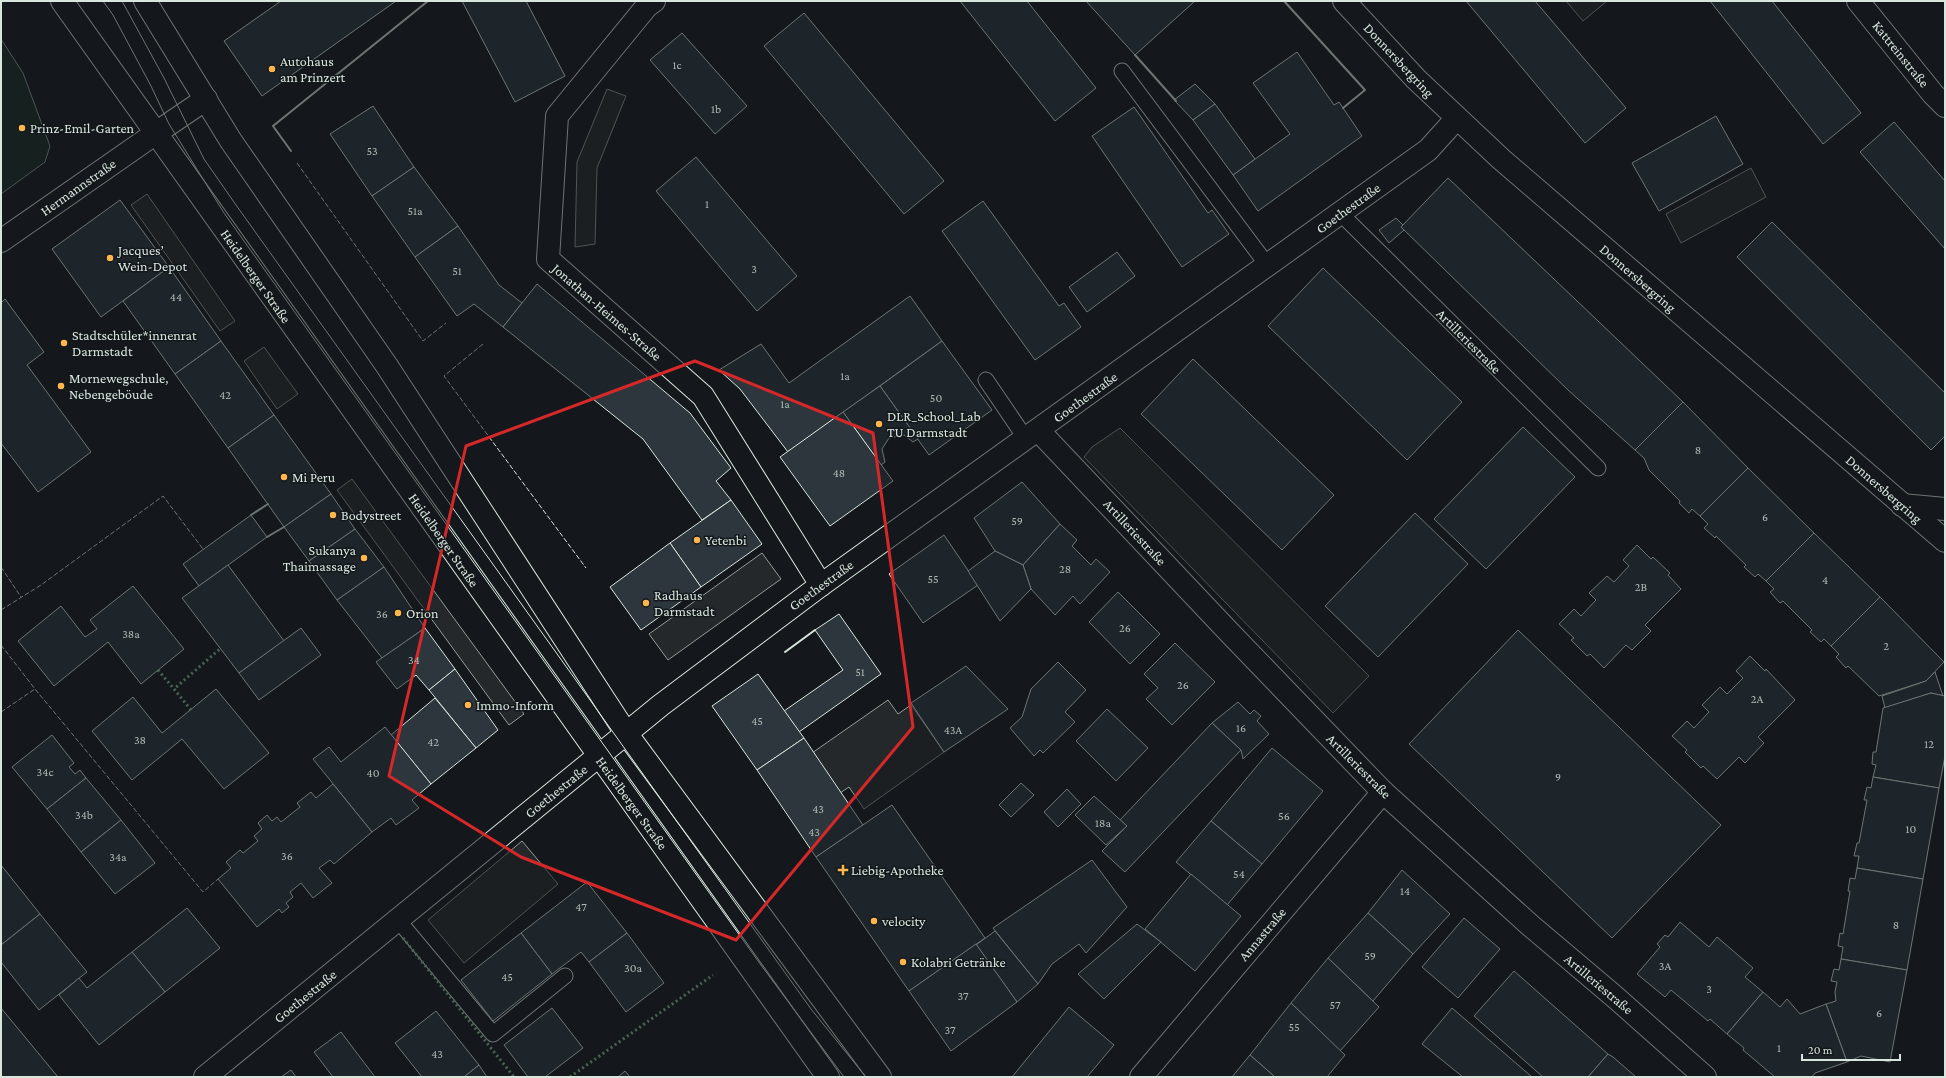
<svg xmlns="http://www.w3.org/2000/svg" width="1946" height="1078" font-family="'Crimson Pro',serif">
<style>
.green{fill:#1a2d24;stroke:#939e99}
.parking{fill:#24282b;stroke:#939e99}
.building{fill:#2c363c;stroke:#d8e6dc}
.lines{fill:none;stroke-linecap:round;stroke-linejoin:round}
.service-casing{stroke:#d8e6dc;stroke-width:17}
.minor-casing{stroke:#d8e6dc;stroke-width:24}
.secondary-casing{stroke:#d8e6dc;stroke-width:24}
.primary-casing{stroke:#d8e6dc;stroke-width:24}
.service{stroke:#14181c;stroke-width:15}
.minor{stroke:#14181c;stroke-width:22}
.secondary{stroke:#14181c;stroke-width:22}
.primary{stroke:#14181c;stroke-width:22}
.tram{stroke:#d8e6dc;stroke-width:1}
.hedge{stroke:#8ac095;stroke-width:3;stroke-dasharray:2 3;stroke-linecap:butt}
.fence{stroke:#d8e6dc;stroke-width:1;stroke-dasharray:5 2;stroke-linecap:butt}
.wall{stroke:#d8e6dc;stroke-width:2}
.marked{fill:none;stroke:#d62828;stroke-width:3;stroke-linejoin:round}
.poi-dot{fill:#ffb74d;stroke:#14181c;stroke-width:1.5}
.labels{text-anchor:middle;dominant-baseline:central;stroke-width:3;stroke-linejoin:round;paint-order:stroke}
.number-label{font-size:12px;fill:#adbab4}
.street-label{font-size:14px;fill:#d8e6dc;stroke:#14181c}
.poi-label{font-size:14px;fill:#d8e6dc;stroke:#14181c;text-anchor:start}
</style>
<rect width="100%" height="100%" fill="#14181c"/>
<path class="green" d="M1,39L23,73L50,146L45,162L1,194Z"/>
<g class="parking">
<path d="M1566,1H1607L1583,21Z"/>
<path d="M607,89L626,96L597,168L595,244L575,247L577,162Z"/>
<path d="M1751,168L1766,197L1681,243L1666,214Z"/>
<path d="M147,194L235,321L220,331L131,205Z"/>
<path d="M264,347L298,394L277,409L244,361Z"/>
<path d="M1120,428L1369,676L1333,713L1084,457L1092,447Z"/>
<path d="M352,479L524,714L509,725L337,490Z"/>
<path d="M762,553L781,579L668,660L649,634Z"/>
<path d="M888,700L898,714L911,705L944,752L864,809L849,787L840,793L812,753Z"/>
<path d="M522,841L558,884L464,963L428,920Z"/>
</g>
<g class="building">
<path d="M281,1H396L262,96L224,41Z"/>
<path d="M462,1H526L565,76L515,102Z"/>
<path d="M960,1H1027L1096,88L1055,121Z"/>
<path d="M1086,1H1195L1135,55Z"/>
<path d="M1466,1H1535L1626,108L1585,143Z"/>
<path d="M1710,1H1772L1861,113L1823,144Z"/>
<path d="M804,13L944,181L904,214L764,46Z"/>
<path d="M682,33L747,106L715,134L650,60Z"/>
<path d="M1297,52L1334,105L1339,102L1362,136L1258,211L1233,175L1290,134L1253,83Z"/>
<path d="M1195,84L1215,104L1193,120L1174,100Z"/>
<path d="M1215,104L1255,159L1233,175L1193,120Z"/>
<path d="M373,106L414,167L372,196L330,134Z"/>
<path d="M1134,107L1208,213L1212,210L1229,234L1182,267L1092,136Z"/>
<path d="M1716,116L1743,164L1659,211L1632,163Z"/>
<path d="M1894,122L1945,181V249L1860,152Z"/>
<path d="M696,157L797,276L757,311L656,191Z"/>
<path d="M414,167L458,226L415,257L372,196Z"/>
<path d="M1448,178L1683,402L1635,450L1568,390L1401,227Z"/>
<path d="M120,200L169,267L101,317L52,249Z"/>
<path d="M983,201L1059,306L1064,303L1081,327L1035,360L942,231Z"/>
<path d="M1396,218L1403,225L1401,227L1404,230L1389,243L1379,230Z"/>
<path d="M1772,222L1945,393V436L1931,450L1737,257Z"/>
<path d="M458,226L499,285L522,303L503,327L474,304L457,316L415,257Z"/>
<path d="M1117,252L1135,276L1087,312L1069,287Z"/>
<path d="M169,267L221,341L175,374L123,301Z"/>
<path d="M1323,268L1462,402L1407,460L1268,326Z"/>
<path d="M537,284L690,413L731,468L716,481L731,500L702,520L643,439L503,327Z"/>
<path d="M910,296L942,341L788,452L740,389L719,370L761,344L789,383Z"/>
<path d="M5,299L44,352L27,365L91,452L38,492L1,443V303Z"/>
<path d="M221,341L274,415L228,448L175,374Z"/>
<path d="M942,341L992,410L929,455L880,386Z"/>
<path d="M1193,359L1334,495L1282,550L1141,414Z"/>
<path d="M880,386L918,439L913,442L904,435L889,438L882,449L885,462L881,465L843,412Z"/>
<path d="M1683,402L1748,468L1700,516L1692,509L1689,513L1679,503L1680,501L1649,470L1644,458L1635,450Z"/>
<path d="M843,412L893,481L830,526L780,457Z"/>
<path d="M274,415L331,494L284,527L228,448Z"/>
<path d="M1523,427L1575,477L1486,569L1434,519Z"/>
<path d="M1748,468L1814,533L1766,581L1758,574L1755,577L1744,567L1746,565L1716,536L1715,538L1704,528L1708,524L1700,516Z"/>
<path d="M1022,482L1060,524L1023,565L995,551L974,518Z"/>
<path d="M331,494L355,529L309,561L284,527Z"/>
<path d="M731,500L762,544L701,587L670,543Z"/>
<path d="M1415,513L1468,564L1378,657L1325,606Z"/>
<path d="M251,515L267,537L199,586L183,564Z"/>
<path d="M1060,524L1077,540L1072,546L1091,565L1096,559L1110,572L1080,604L1073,596L1055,615L1031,589L1023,565Z"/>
<path d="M355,529L384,567L337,600L309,561Z"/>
<path d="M1814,533L1880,597L1831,646L1824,639L1821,642L1810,632L1812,630L1783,601L1780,603L1770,592L1774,589L1766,581Z"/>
<path d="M944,535L978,585L923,623L889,574Z"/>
<path d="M670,543L701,587L641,630L610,587Z"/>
<path d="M1637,545L1651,559L1653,557L1670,573L1668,575L1681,589L1645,625L1651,631L1632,650L1626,645L1604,668L1590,654L1587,656L1571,640L1574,638L1559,624L1574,609L1581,616L1596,600L1589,593L1607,576L1614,582L1629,566L1623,560Z"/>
<path d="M995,551L1023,565L1031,589L1000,621L968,571Z"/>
<path d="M228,565L284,641L239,673L182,598Z"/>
<path d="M384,567L425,628L382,658L337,600Z"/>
<path d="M133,586L184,649L141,684L108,642L54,686L18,641L61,606L85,637L97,629L90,620Z"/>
<path d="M1118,592L1160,634L1130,664L1089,622Z"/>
<path d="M1880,597L1944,662L1926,681L1879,696L1848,666L1846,668L1836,657L1839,654L1831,646Z"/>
<path d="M839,614L881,674L799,732L784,711L843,670L815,630Z"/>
<path d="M301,628L321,655L259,700L239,673Z"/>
<path d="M425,628L455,669L429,690L416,675L397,689L376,662Z"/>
<path d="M1518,630L1721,825L1612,938L1409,744Z"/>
<path d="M1175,643L1215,682L1172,725L1146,699L1158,688L1144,674Z"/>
<path d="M1750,656L1765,671L1766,669L1795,700L1758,737L1764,743L1745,763L1739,757L1717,779L1703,766L1701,768L1685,752L1687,750L1672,736L1687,721L1694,728L1709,712L1702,705L1720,687L1727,694L1743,678L1736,671Z"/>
<path d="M1058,662L1086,690L1065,712L1075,722L1043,753L1040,750L1034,756L1010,728L1022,717L1031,689Z"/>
<path d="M966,666L1008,709L944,752L911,703Z"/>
<path d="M455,669L498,730L476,748L429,690Z"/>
<path d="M1935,672L1943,696L1931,693L1885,708L1882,696L1926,681Z"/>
<path d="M758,674L804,738L757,770L712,706Z"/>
<path d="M216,689L269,753L224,789L182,739L132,780L92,731L133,697L162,733Z"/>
<path d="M1931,693L1945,696V756L1939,788L1873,777L1876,765L1872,764L1873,752H1876L1883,708Z"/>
<path d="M435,698L476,748L431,784L391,735Z"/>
<path d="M1238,702L1250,714L1254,710L1261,716L1257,721L1269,734L1243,759L1241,750L1212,723Z"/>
<path d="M1107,709L1148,748L1116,781L1076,741Z"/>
<path d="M1212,723L1241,750L1125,872L1102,851L1127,826L1120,820Z"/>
<path d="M385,727L431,784L412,800L419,808L396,825L391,818L372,832L313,759L329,747L341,762Z"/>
<path d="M52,735L74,763L69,767L75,774L80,770L86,778L47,809L12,767Z"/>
<path d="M804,738L863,825L816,857L757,770Z"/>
<path d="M1272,748L1323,791L1262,864L1211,821Z"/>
<path d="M1873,777L1939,788L1923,879L1857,868L1859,856H1854L1857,843H1859L1867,800H1864L1867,787L1871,788Z"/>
<path d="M86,778L121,820L81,852L47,809Z"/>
<path d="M1021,783L1034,795L1011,817L999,805Z"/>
<path d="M333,784L372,832L334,864L330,860L319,868L332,883L313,898L301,883L290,892L293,897L286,903L289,907L282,913L279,909L257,927L218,879L231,868L226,862L240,850L243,853L258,841L254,836L262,829L258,823L267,815L272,821L277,817L281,822L300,807L297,803L311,792L316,798Z"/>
<path d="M1067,789L1081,804L1058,827L1044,812Z"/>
<path d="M1094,796L1127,826L1106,845L1075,815Z"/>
<path d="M892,805L985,938L909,991L816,857Z"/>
<path d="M121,820L155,863L115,894L81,852Z"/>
<path d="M1211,821L1262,864L1227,905L1176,862Z"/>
<path d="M1092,860L1127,907L1086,953L1079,944L1052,964L1038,984L993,928Z"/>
<path d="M1,865L40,914L1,945Z"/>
<path d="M1857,868L1923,879L1907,970L1841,959L1843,947L1838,946L1840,933L1843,934L1850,891H1848L1850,878L1855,879Z"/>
<path d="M1402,870L1450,914L1413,954L1368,913Z"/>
<path d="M1191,874L1241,916L1195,971L1145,929Z"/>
<path d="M587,882L627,933L589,962L581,952L552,974L521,933Z"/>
<path d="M187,908L220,948L165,992L132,952Z"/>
<path d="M1368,913L1413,954L1373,1001L1328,958Z"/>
<path d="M40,914L87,972L39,1010L1,962V945Z"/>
<path d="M1464,918L1500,949L1458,998L1422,967Z"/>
<path d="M1680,922L1709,947L1717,937L1753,968L1745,977L1763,992L1727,1034L1710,1019L1708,1021L1671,990L1665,997L1637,974L1660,947L1657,944L1665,935L1668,937Z"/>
<path d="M1137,924L1161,942L1104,999L1078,974Z"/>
<path d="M995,931L1038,984L1017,1002L976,945Z"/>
<path d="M521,933L552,974L493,1021L461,980Z"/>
<path d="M627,933L664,983L626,1012L589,962Z"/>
<path d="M976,944L1017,1002L951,1051L909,991Z"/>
<path d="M132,952L165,992L99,1045L59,995L79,978L87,988Z"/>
<path d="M1328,958L1379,1007L1340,1051L1291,1003Z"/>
<path d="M1841,959L1907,970L1890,1062L1861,1056L1847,1062L1826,1004L1836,1001L1835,992L1837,982L1831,981L1834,969L1839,970Z"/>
<path d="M1514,971L1608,1054L1588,1077H1543L1474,1016Z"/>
<path d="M1763,992L1780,1007L1787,999L1800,1014L1826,1004L1847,1062L1815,1073L1812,1077H1775L1743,1050L1744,1048L1727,1034Z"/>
<path d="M1291,1003L1345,1055L1327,1077H1275L1250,1055Z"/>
<path d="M1069,1007L1114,1045L1087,1077H1012Z"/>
<path d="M1,1008L58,1077H1Z"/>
<path d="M552,1008L583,1048L545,1077H528L504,1045Z"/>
<path d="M1452,1008L1532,1077H1463L1422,1044Z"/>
<path d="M436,1011L479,1065L464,1077H422L395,1043Z"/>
<path d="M341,1032L375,1077H333L314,1052Z"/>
<path d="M1608,1054L1613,1057L1636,1077H1588Z"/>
<path d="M1250,1055L1275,1077H1232Z"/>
<path d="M479,1065L487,1077H464Z"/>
<path d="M291,1070L296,1077H281Z"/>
<path d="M625,1071L630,1077H618Z"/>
</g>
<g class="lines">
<defs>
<g id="service">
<path d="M1122,71L1268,266"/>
<path d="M1341,214L1598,468"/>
<path d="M986,380L1026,439"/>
<path d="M398,920L493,1034L565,976"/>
</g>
<g id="minor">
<path d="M654,1L647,6L557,116L548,259L703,396L821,585"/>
<path d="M1858,1L1933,94L1945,106"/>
<path d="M1,241L156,133"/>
<path d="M1038,430L1228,631L1383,792L1531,926L1615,997L1705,1077"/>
<path d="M205,1077L661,705L821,585L1428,150L1456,119"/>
<path d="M1141,1077L1383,792"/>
</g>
<g id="secondary">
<path d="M62,1L828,1077"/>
<path d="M145,1L231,141L387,366L626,733L880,1077"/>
<path d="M156,133L206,99"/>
<path d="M1902,505L1945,509"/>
</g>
<path id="primary" d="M1344,1L1416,79L1501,159L1945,541"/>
</defs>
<use href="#service" class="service-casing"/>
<use href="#minor" class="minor-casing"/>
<use href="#secondary" class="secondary-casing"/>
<use href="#primary" class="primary-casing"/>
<use href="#service" class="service"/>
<use href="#minor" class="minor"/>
<use href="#secondary" class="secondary"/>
<use href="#primary" class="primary"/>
<g class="tram">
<path d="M103,1L113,15L151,86L169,124L224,213L758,961L844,1077"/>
<path d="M122,1L164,78L204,159L236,205L811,1009L866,1077"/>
</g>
<g class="hedge">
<path d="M158,670L174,689"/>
<path d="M191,710L174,689L221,648"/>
<path d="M403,938L514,1077"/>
<path d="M570,1077L713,975"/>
</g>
<g class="fence">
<path d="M297,163L423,341L446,323"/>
<path d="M483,344L444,376L586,568"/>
<path d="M1,567L21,597"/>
<path d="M1,610L41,585L163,496L203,549"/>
<path d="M1,645L35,689L203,892L218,879"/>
<path d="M1,712L35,689"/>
</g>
<g class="wall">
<path d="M1284,1L1365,90L1343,108"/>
<path d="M1135,55L1176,101"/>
<path d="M291,151L273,126L428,1"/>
<path d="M251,515L268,504"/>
<path d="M267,537L284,527"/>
<path d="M785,652L815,630"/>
</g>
</g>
<path d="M0 0H1946V1078H0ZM695,361L873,433L913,727L736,940L521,857L389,776L466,446Z" fill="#14181c" fill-opacity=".55" fill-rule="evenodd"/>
<path class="marked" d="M695,361L873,433L913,727L736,940L521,857L389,776L466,446Z"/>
<g class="poi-dot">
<circle cx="272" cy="69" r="4"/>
<circle cx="22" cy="128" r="4"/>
<circle cx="110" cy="258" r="4"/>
<circle cx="64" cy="343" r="4"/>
<circle cx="61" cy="386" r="4"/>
<circle cx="879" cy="424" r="4"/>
<circle cx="284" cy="477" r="4"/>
<circle cx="333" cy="515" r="4"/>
<circle cx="697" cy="540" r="4"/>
<circle cx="364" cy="558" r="4"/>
<circle cx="646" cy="603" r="4"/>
<circle cx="398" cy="613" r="4"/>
<circle cx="468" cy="705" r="4"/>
<path d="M841 864h4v4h4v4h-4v4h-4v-4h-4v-4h4z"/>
<circle cx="874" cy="921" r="4"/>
<circle cx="903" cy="962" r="4"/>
</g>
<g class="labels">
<g class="number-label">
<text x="677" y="65">1c</text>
<text x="716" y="109">1b</text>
<text x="372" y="151">53</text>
<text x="707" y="204">1</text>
<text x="415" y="211">51a</text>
<text x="754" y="269">3</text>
<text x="457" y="271">51</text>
<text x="176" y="297">44</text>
<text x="845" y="376">1a</text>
<text x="225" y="395">42</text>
<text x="936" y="398">50</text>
<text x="785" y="404">1a</text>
<text x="1698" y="450">8</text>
<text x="839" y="473">48</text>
<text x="1765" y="517">6</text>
<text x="1017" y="521">59</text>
<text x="1065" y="569">28</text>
<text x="933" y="579">55</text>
<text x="1825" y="580">4</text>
<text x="1641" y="587">2B</text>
<text x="382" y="614">36</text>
<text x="1125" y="628">26</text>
<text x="131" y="634">38a</text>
<text x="1886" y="646">2</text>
<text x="414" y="660">34</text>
<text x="860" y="672">51</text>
<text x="1183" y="685">26</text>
<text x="1757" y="699">2A</text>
<text x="757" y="721">45</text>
<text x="1241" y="728">16</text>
<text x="953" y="730">43A</text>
<text x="140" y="740">38</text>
<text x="433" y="742">42</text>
<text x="1929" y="744">12</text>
<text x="45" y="772">34c</text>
<text x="373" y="773">40</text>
<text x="1558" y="777">9</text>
<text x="818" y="809">43</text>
<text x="84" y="815">34b</text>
<text x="1284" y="816">56</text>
<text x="1103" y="823">18a</text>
<text x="1911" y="829">10</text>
<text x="814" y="832">43</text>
<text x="287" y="856">36</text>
<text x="118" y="857">34a</text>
<text x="1239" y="874">54</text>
<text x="1405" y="891">14</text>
<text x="581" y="907">47</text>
<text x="1896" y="925">8</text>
<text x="1370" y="956">59</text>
<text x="1665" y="966">3A</text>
<text x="633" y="968">30a</text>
<text x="507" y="977">45</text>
<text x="1709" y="989">3</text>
<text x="963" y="996">37</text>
<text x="1335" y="1005">57</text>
<text x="1879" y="1013">6</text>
<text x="1294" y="1027">55</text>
<text x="950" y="1030">37</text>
<text x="1779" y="1048">1</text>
<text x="437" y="1054">43</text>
</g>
<g class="street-label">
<text transform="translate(1901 54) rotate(51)">Kattreinstraße</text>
<text transform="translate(1399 60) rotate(47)">Donnersbergring</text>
<text transform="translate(78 187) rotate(-35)">Hermannstraße</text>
<text transform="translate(1348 208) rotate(-36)">Goethestraße</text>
<text transform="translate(256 276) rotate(55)">Heidelberger Straße</text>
<text transform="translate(1638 278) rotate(41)">Donnersbergring</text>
<text transform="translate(607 312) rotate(41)">Jonathan-Heimes-Straße</text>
<text transform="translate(1469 341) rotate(45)">Artilleriestraße</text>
<text transform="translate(1085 397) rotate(-36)">Goethestraße</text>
<text transform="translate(1884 489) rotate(41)">Donnersbergring</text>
<text transform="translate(1135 532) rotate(47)">Artilleriestraße</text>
<text transform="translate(444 540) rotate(55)">Heidelberger Straße</text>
<text transform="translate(821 585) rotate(-36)">Goethestraße</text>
<text transform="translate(1359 766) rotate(45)">Artilleriestraße</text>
<text transform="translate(556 791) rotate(-39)">Goethestraße</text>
<text transform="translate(632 803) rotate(54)">Heidelberger Straße</text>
<text transform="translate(1262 934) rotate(-50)">Annastraße</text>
<text transform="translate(1599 984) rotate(40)">Artilleriestraße</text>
<text transform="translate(305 996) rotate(-39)">Goethestraße</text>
</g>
<g class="poi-label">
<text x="280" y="61">Autohaus<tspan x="280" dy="16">am Prinzert</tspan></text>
<text x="30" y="128">Prinz-Emil-Garten</text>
<text x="118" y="250">Jacques’<tspan x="118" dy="16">Wein-Depot</tspan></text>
<text x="72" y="335">Stadtschüler*innenrat<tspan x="72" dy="16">Darmstadt</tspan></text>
<text x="69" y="378">Mornewegschule,<tspan x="69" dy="16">Nebengeböude</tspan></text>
<text x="887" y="416">DLR_School_Lab<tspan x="887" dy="16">TU Darmstadt</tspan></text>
<text x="292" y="477">Mi Peru</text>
<text x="341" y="515">Bodystreet</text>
<text x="705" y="540">Yetenbi</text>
<text x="356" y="550" text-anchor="end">Sukanya<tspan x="356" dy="16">Thaimassage</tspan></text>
<text x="654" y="595">Radhaus<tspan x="654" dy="16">Darmstadt</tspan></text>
<text x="406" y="613">Orion</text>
<text x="476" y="705">Immo-Inform</text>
<text x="851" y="870">Liebig-Apotheke</text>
<text x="882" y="921">velocity</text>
<text x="911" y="962">Kolabri Getränke</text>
</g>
</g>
<rect width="1946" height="1078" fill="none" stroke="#d8e6dc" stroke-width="4"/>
<path d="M1802 1054v6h98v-6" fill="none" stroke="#d8e6dc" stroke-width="2"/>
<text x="1808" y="1054" font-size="12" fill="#d8e6dc" stroke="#14181c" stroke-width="3" paint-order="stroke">20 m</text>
</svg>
